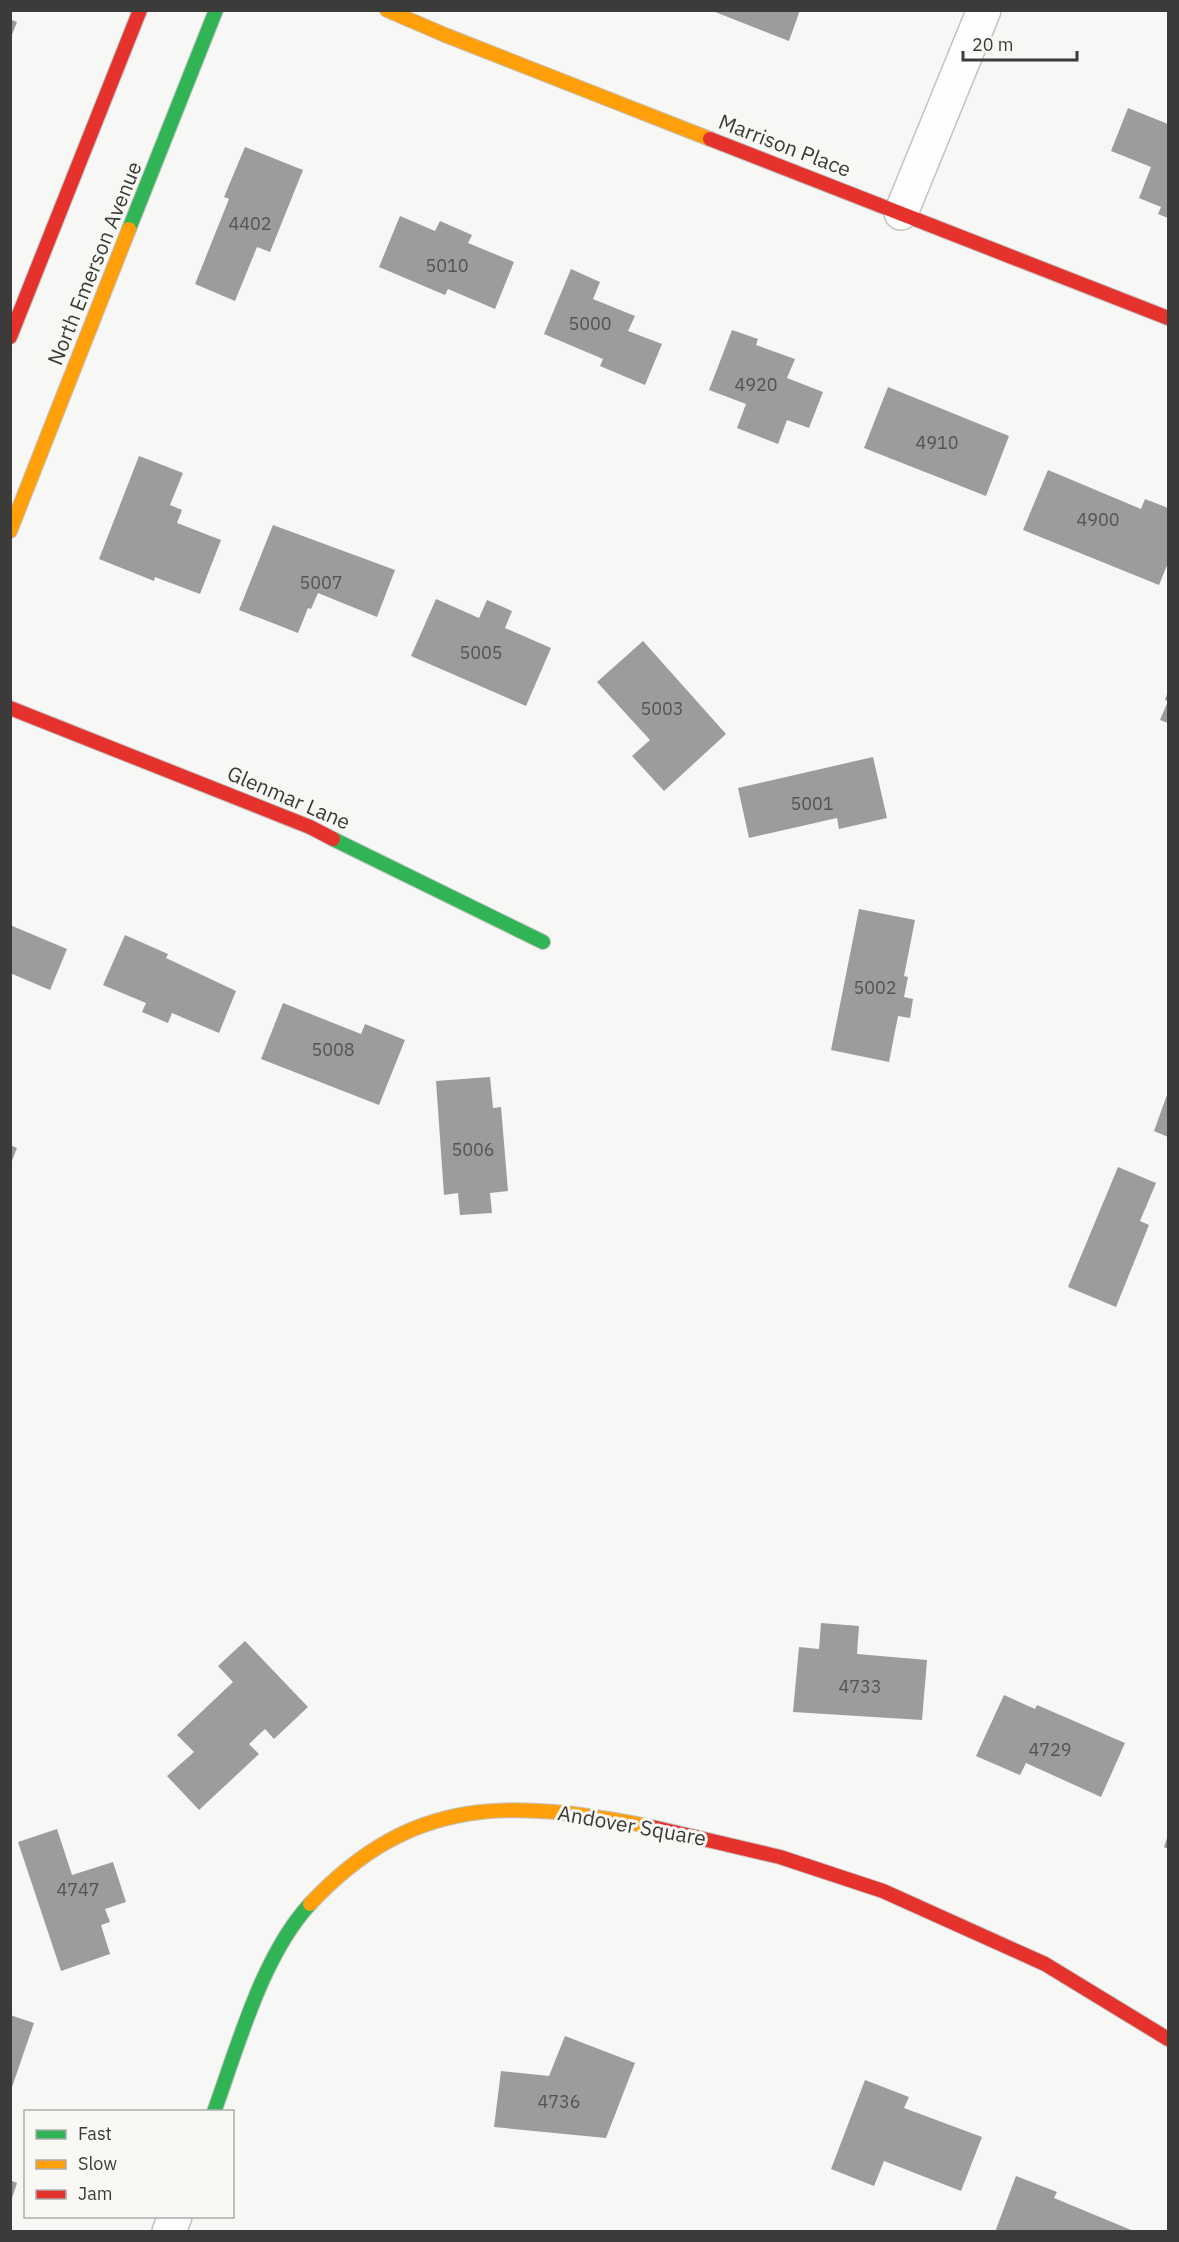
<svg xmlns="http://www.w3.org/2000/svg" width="1179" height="2242" font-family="'IBM Plex Sans',sans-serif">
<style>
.building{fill:#9c9c9b}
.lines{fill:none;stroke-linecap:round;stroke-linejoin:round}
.street-casing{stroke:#c2c2c1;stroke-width:36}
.fast-casing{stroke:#c2c2c1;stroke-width:16}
.slow-casing{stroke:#c2c2c1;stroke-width:16}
.jam-casing{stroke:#c2c2c1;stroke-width:16}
.street{stroke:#fefefe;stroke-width:33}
.fast{stroke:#30b455;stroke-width:14}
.slow{stroke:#ff9f0a;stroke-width:14}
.jam{stroke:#e5322d;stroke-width:14}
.labels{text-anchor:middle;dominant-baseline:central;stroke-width:6;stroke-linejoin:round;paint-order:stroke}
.number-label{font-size:18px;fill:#535352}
.street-label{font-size:21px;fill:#3b3b3a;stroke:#f8f8f5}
</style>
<rect width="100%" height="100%" fill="#f7f7f6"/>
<g class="building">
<path d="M710,10H800L789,41Z"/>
<path d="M10,19L17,22L11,37H10Z"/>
<path d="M1128,108L1168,124V218L1158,214L1161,207L1139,198L1151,167L1111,151Z"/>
<path d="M245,147L303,170L270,252L257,247L235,301L195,284L229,199L224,197Z"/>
<path d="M400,216L435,231L440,221L472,235L468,243L514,262L495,309L448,289L445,295L379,267Z"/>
<path d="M571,269L600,282L593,299L635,316L628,331L662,344L645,385L600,366L603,359L544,334Z"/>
<path d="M732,330L758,339L756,345L795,359L787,378L823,392L809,428L787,420L778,444L737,428L746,404L709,390Z"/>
<path d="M888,387L1009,436L986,496L864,448Z"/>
<path d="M139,456L183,473L170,505L182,510L177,523L221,540L200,594L155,577L154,581L99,559Z"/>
<path d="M1048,470L1141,509L1145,499L1168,508V563L1159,585L1023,530Z"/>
<path d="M273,525L395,570L377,617L318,593L311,609L308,608L298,633L239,610Z"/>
<path d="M436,599L479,618L487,600L512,611L505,628L551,648L526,706L411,656Z"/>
<path d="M643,641L726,734L664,791L632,756L650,740L597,682Z"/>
<path d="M1168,691V723L1160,720L1168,701L1165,700Z"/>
<path d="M873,757L887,818L839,829L837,818L749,838L738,788Z"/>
<path d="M859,909L915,920L904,976L908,977L904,997L913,999L910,1018L898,1016L889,1062L831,1050Z"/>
<path d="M10,925L67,949L50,990L10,973Z"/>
<path d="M125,935L168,954L166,958L236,991L219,1033L172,1013L168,1023L142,1012L146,1003L103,985Z"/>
<path d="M283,1003L361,1034L365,1024L405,1040L379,1105L261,1059Z"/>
<path d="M490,1077L493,1108L501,1107L508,1191L490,1193L492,1213L460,1215L458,1193L444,1195L436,1081Z"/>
<path d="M1168,1092V1137L1154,1131Z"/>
<path d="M10,1145L17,1148L11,1163H10Z"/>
<path d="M1118,1167L1156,1183L1140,1221L1149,1225L1116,1307L1068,1287Z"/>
<path d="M821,1623L859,1626L857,1654L927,1660L922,1720L793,1712L799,1647L819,1649Z"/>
<path d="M245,1641L308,1707L274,1739L265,1729L249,1744L259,1754L199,1810L167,1776L194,1752L177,1735L233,1682L218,1666Z"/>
<path d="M1004,1695L1035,1709L1037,1705L1125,1743L1101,1797L1026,1763L1020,1775L976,1756Z"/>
<path d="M57,1829L72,1875L113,1862L126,1902L105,1909L110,1922L101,1925L110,1954L61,1971L18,1842Z"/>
<path d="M1168,1835V1849L1164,1847Z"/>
<path d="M10,2015L34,2023L11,2090H10Z"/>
<path d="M565,2036L635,2063L606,2138L494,2127L501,2071L549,2076Z"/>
<path d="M865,2080L909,2097L904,2108L982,2137L961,2191L884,2161L874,2186L831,2169Z"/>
<path d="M1016,2176L1057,2192L1054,2198L1136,2232H995Z"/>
<path d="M10,2180L17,2183L11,2201H10Z"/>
</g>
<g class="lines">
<defs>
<g id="street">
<path d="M901,213L984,10"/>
<path d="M169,2232L175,2216"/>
</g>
<g id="fast">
<path d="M129,229L216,10"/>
<path d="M333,839L543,942"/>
<path d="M214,2112C238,2046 262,1956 310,1904"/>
</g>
<g id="slow">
<path d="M387,10L445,35L710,139"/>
<path d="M10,531L129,229"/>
<path d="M310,1904C413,1794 511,1800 648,1826"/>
</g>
<g id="jam">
<path d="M710,139L1168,318"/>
<path d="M10,337L140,10"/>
<path d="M10,708L310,827L333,839"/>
<path d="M648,1826L780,1857L883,1891L1045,1964L1168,2039"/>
</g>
</defs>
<use href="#street" class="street-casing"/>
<use href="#fast" class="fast-casing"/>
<use href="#slow" class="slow-casing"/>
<use href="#jam" class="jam-casing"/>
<use href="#street" class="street"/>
<use href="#fast" class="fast"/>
<use href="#slow" class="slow"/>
<use href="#jam" class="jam"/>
</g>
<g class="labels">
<g class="number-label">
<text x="250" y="223">4402</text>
<text x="447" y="265">5010</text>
<text x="590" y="323">5000</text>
<text x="756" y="384">4920</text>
<text x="937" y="442">4910</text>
<text x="1098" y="519">4900</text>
<text x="321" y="582">5007</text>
<text x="481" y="652">5005</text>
<text x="662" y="708">5003</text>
<text x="812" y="803">5001</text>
<text x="875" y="987">5002</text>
<text x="333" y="1049">5008</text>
<text x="473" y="1149">5006</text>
<text x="860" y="1686">4733</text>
<text x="1050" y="1749">4729</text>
<text x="78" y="1889">4747</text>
<text x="559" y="2101">4736</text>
</g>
<g class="street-label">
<text transform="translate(785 145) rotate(21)">Marrison Place</text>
<text transform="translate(94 263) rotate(-68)">North Emerson Avenue</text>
<text transform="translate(289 797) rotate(23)">Glenmar Lane</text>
<text transform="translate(632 1825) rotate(10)">Andover Square</text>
</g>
</g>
<rect width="1179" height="2242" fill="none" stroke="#3b3b3a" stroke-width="24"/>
<rect x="24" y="2110" width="210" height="108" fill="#f8f8f5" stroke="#acacaa" stroke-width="1.5"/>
<rect x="36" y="2130" width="30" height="9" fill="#30b455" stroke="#acacaa" stroke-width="1.5"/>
<text x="78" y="2140" font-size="18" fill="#3b3b3a">Fast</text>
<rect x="36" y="2160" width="30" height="9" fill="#ff9f0a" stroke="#acacaa" stroke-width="1.5"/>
<text x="78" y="2170" font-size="18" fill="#3b3b3a">Slow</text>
<rect x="36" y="2190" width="30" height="9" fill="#e5322d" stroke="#acacaa" stroke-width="1.5"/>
<text x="78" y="2200" font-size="18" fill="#3b3b3a">Jam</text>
<path d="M963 51v9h114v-9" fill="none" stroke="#3b3b3a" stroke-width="3"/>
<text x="972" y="51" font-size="18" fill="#3b3b3a" stroke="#f8f8f5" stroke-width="4.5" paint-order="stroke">20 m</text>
</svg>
